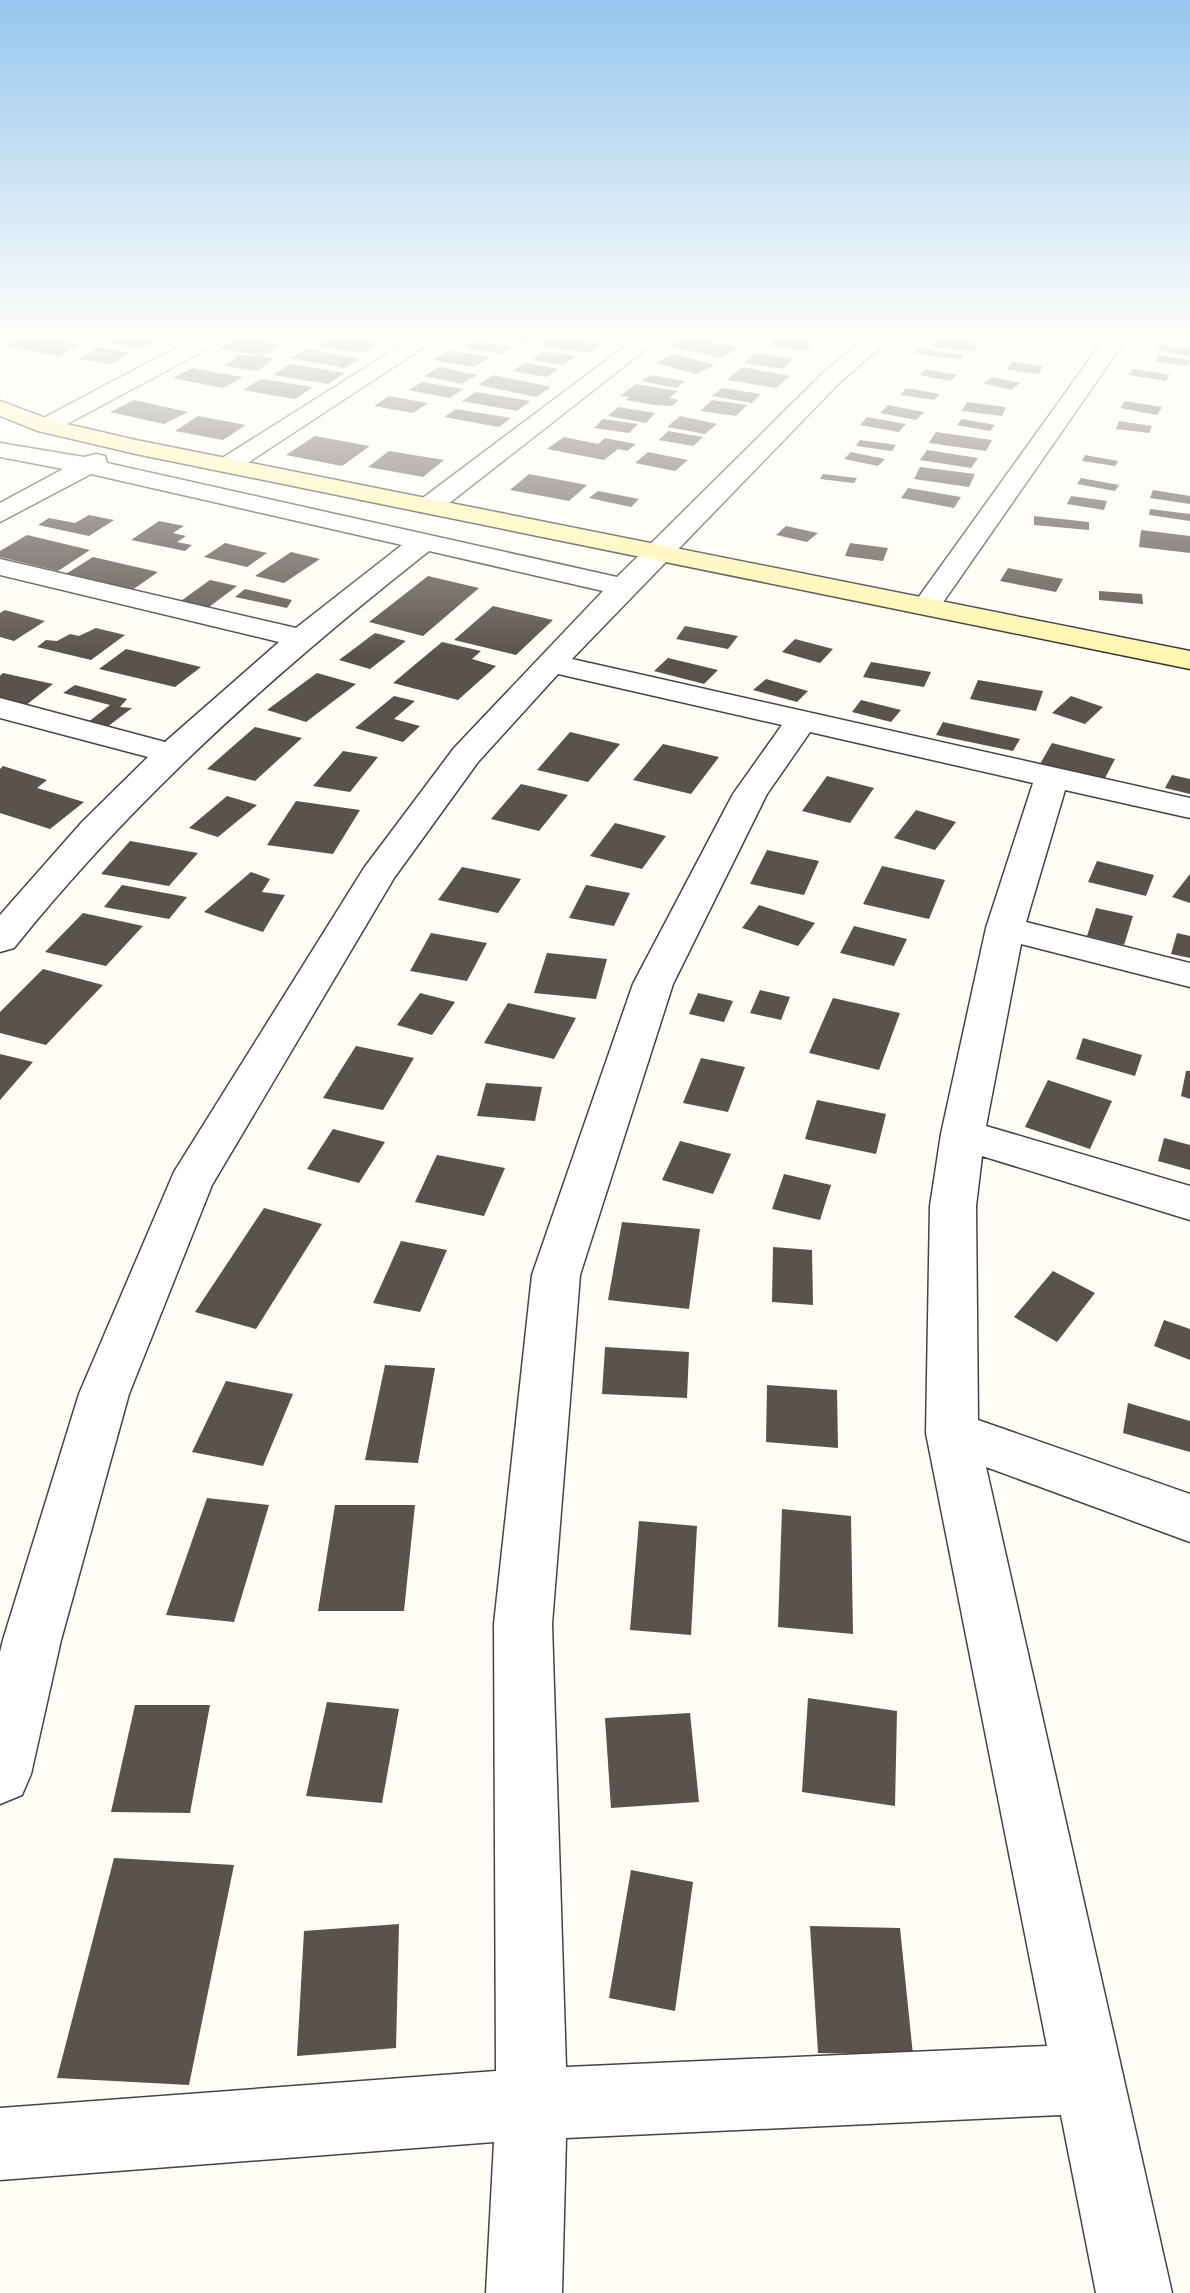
<svg xmlns="http://www.w3.org/2000/svg" width="1190" height="2293" font-family="'Playfair Display',serif">
<style>
.building{fill:#5a524d}
.lines{fill:none;stroke-linecap:round;stroke-linejoin:round}
.street-casing{stroke:#444;stroke-width:3}
.secondary-casing{stroke:#333;stroke-width:3}
.street{fill:#fff;fill-rule:evenodd}
.secondary{fill:#fff6b0;fill-rule:evenodd}
</style>
<rect width="100%" height="100%" fill="#fffdf5"/>
<g class="building">
<path d="M27,335H30L82,344L59,356L4,346Z"/>
<path d="M494,335H537L528,342Z"/>
<path d="M702,335H743L736,342Z"/>
<path d="M786,335H828L824,341Z"/>
<path d="M125,336L156,342L141,349L109,343Z"/>
<path d="M333,336L378,343L364,353L318,346Z"/>
<path d="M685,336L739,348L722,358L668,346Z"/>
<path d="M240,337L282,345L261,356L273,359L258,371L224,366L239,355L261,356L218,348Z"/>
<path d="M550,337L602,343L592,353L541,346Z"/>
<path d="M777,337L814,343L805,351L769,345Z"/>
<path d="M936,339L977,342L975,351L933,347Z"/>
<path d="M474,341L511,347L502,354L465,347Z"/>
<path d="M1162,344L1190,349V353L1188,356L1156,350Z"/>
<path d="M97,348L130,353L111,364L79,359Z"/>
<path d="M919,348L965,355L961,360L914,353Z"/>
<path d="M307,349L360,359L344,368L291,358Z"/>
<path d="M448,350L490,357L474,367L433,360Z"/>
<path d="M543,351L576,356L564,365L532,360Z"/>
<path d="M754,353L793,358L783,369L744,363Z"/>
<path d="M674,354L715,365L696,374L655,363Z"/>
<path d="M1159,355L1190,360V362L1187,366L1155,361Z"/>
<path d="M1011,362L1043,366L1039,374L1007,370Z"/>
<path d="M525,363L559,369L547,377L512,371Z"/>
<path d="M290,364L345,373L328,384L273,375Z"/>
<path d="M439,367L477,375L462,384L424,376Z"/>
<path d="M742,367L790,376L776,388L727,380Z"/>
<path d="M192,368L243,377L223,388L172,378Z"/>
<path d="M926,369L957,375L950,381L920,375Z"/>
<path d="M1133,369L1170,375L1166,381L1129,375Z"/>
<path d="M493,375L551,387L536,397L478,385Z"/>
<path d="M650,375L685,381L677,388L641,381Z"/>
<path d="M993,377L1020,383L1011,390L983,383Z"/>
<path d="M261,379L313,387L295,399L243,390Z"/>
<path d="M422,382L463,389L450,398L408,390Z"/>
<path d="M636,384L678,391L669,398L679,400L672,406L654,405L626,400L629,397L620,396Z"/>
<path d="M722,388L761,394L752,403L712,396Z"/>
<path d="M906,388L940,394L934,400L900,395Z"/>
<path d="M476,392L530,401L517,411L462,401Z"/>
<path d="M389,396L428,403L413,413L374,406Z"/>
<path d="M134,400L188,412L164,424L110,412Z"/>
<path d="M712,400L747,405L736,416L700,411Z"/>
<path d="M1125,401L1162,407L1157,415L1120,408Z"/>
<path d="M967,402L1006,407L1002,416L962,411Z"/>
<path d="M888,405L924,412L916,420L880,413Z"/>
<path d="M618,407L655,413L646,423L608,416Z"/>
<path d="M456,409L511,418L499,427L444,417Z"/>
<path d="M198,416L246,425L223,440L175,431Z"/>
<path d="M680,416L717,424L705,434L667,427Z"/>
<path d="M867,417L906,424L899,432L860,425Z"/>
<path d="M603,419L638,424L629,433L594,428Z"/>
<path d="M962,419L995,425L990,431L957,425Z"/>
<path d="M1119,421L1152,426L1149,433L1116,429Z"/>
<path d="M668,431L703,437L693,446L659,440Z"/>
<path d="M936,432L992,440L986,451L929,443Z"/>
<path d="M315,436L370,446L342,466L286,455Z"/>
<path d="M564,437L598,444L605,438L636,444L627,451L618,449L604,460L547,449Z"/>
<path d="M860,440L896,445L892,451L856,446Z"/>
<path d="M927,450L978,458L971,468L920,460Z"/>
<path d="M389,451L444,460L423,477L368,467Z"/>
<path d="M648,452L688,460L675,471L635,463Z"/>
<path d="M851,452L885,459L878,466L844,459Z"/>
<path d="M1085,455L1118,461L1115,466L1082,461Z"/>
<path d="M920,467L975,474L969,487L914,479Z"/>
<path d="M529,474L587,485L569,501L510,490Z"/>
<path d="M823,474L857,478L854,483L820,479Z"/>
<path d="M1081,478L1119,485L1115,491L1077,484Z"/>
<path d="M908,488L961,497L954,508L901,498Z"/>
<path d="M1153,490L1190,496V504L1150,498Z"/>
<path d="M598,491L639,499L631,507L589,498Z"/>
<path d="M1071,496L1107,501L1104,510L1067,504Z"/>
<path d="M1150,509L1190,514V521L1149,515Z"/>
<path d="M89,515L114,520L89,536L38,525L49,518L75,523Z"/>
<path d="M1034,516L1089,522V530L1034,525Z"/>
<path d="M159,521L184,526L173,533L186,536L177,542L192,545L185,551L131,540Z"/>
<path d="M786,526L818,533L807,542L776,535Z"/>
<path d="M1141,530L1190,536V553L1139,547Z"/>
<path d="M27,535L90,550L58,571L0,557V551Z"/>
<path d="M225,543L267,553L247,567L204,557Z"/>
<path d="M850,543L888,548L883,561L845,556Z"/>
<path d="M291,552L320,559L284,583L255,576Z"/>
<path d="M93,557L158,572L128,593L61,577Z"/>
<path d="M1008,568L1063,579L1056,592L1000,581Z"/>
<path d="M428,576L479,588L423,636L369,622Z"/>
<path d="M210,580L237,586L205,610L178,603Z"/>
<path d="M245,589L292,600L287,608L235,597Z"/>
<path d="M1099,591L1142,594L1143,604L1099,600Z"/>
<path d="M493,606L553,620L516,655L454,640Z"/>
<path d="M5,610L45,621L14,641L0,637V613Z"/>
<path d="M685,626L738,636L728,649L676,639Z"/>
<path d="M96,628L125,635L91,660L37,647L46,640L57,641L70,634L79,636Z"/>
<path d="M375,633L406,641L370,669L339,660Z"/>
<path d="M795,639L833,649L820,663L782,652Z"/>
<path d="M442,642L481,651L472,659L496,666L458,700L393,683Z"/>
<path d="M126,649L201,667L175,687L99,669Z"/>
<path d="M668,658L718,670L704,684L654,671Z"/>
<path d="M871,662L931,672L924,687L863,677Z"/>
<path d="M3,673L53,684L21,709L0,705V676Z"/>
<path d="M317,673L356,684L306,722L267,710Z"/>
<path d="M766,679L808,691L797,702L753,690Z"/>
<path d="M978,680L1043,691L1036,711L970,699Z"/>
<path d="M75,685L127,699L120,707L132,708L102,731L83,726L110,705L63,693Z"/>
<path d="M394,696L415,701L394,719L420,726L403,742L355,728Z"/>
<path d="M1071,696L1103,707L1085,724L1052,713Z"/>
<path d="M861,700L901,710L891,722L852,712Z"/>
<path d="M943,722L1020,739L1013,751L936,735Z"/>
<path d="M255,727L302,738L255,781L207,769Z"/>
<path d="M570,732L620,744L588,782L537,770Z"/>
<path d="M1052,743L1115,759L1104,780L1040,764Z"/>
<path d="M663,744L719,757L691,794L633,780Z"/>
<path d="M343,751L378,757L350,792L313,786Z"/>
<path d="M3,766L47,780L37,788L84,802L50,829L0,813V769Z"/>
<path d="M1172,775L1190,779V794L1165,788Z"/>
<path d="M827,776L874,788L850,823L802,811Z"/>
<path d="M521,784L568,795L539,831L491,819Z"/>
<path d="M227,796L257,805L218,837L189,828Z"/>
<path d="M296,801L360,810L333,854L267,845Z"/>
<path d="M916,810L956,822L935,850L894,838Z"/>
<path d="M615,823L666,836L642,869L590,856Z"/>
<path d="M130,841L198,853L169,886L101,874Z"/>
<path d="M767,850L819,861L804,895L750,884Z"/>
<path d="M1097,861L1154,875L1146,896L1088,882Z"/>
<path d="M882,866L945,880L929,919L863,904Z"/>
<path d="M462,867L521,879L498,913L438,900Z"/>
<path d="M251,872L270,879L262,892L285,895L263,932L204,912Z"/>
<path d="M1190,874V903L1172,897Z"/>
<path d="M122,885L187,897L169,919L104,907Z"/>
<path d="M586,885L630,893L614,926L569,918Z"/>
<path d="M759,905L815,923L798,946L742,928Z"/>
<path d="M1096,908L1133,916L1124,945L1087,936Z"/>
<path d="M83,913L143,926L106,966L45,952Z"/>
<path d="M854,926L907,939L894,966L840,953Z"/>
<path d="M431,933L487,943L467,981L410,971Z"/>
<path d="M1177,933L1190,936V958L1171,954Z"/>
<path d="M547,953L607,959L596,999L534,993Z"/>
<path d="M43,969L103,985L46,1045L0,1033V1012Z"/>
<path d="M760,990L790,997L781,1020L750,1013Z"/>
<path d="M420,993L455,1002L432,1035L397,1025Z"/>
<path d="M698,993L733,1001L724,1022L689,1014Z"/>
<path d="M833,998L900,1013L879,1070L809,1053Z"/>
<path d="M508,1003L576,1018L554,1059L484,1043Z"/>
<path d="M1083,1038L1142,1055L1135,1076L1076,1059Z"/>
<path d="M356,1046L414,1058L383,1110L323,1098Z"/>
<path d="M0,1054L33,1062L0,1100Z"/>
<path d="M701,1058L745,1067L728,1112L683,1103Z"/>
<path d="M1186,1071H1190V1099L1181,1096Z"/>
<path d="M1048,1080L1112,1101L1090,1149L1025,1127Z"/>
<path d="M486,1083L542,1087L535,1121L477,1116Z"/>
<path d="M817,1100L886,1114L876,1154L805,1139Z"/>
<path d="M333,1129L385,1142L359,1183L307,1169Z"/>
<path d="M1164,1138L1190,1145V1170L1158,1161Z"/>
<path d="M680,1141L731,1154L713,1194L662,1180Z"/>
<path d="M437,1155L505,1168L484,1216L415,1202Z"/>
<path d="M784,1174L831,1185L820,1220L772,1209Z"/>
<path d="M264,1208L322,1224L256,1329L195,1312Z"/>
<path d="M622,1222L700,1229L689,1309L608,1300Z"/>
<path d="M401,1241L447,1250L420,1312L373,1303Z"/>
<path d="M773,1247L812,1250L813,1305L772,1302Z"/>
<path d="M1053,1271L1095,1293L1057,1342L1014,1317Z"/>
<path d="M1164,1320L1190,1329V1360L1154,1346Z"/>
<path d="M605,1347L689,1352L687,1398L602,1394Z"/>
<path d="M385,1365L435,1368L418,1463L365,1460Z"/>
<path d="M226,1381L293,1394L263,1466L192,1452Z"/>
<path d="M767,1385L837,1390L838,1448L766,1442Z"/>
<path d="M1128,1403L1190,1421V1452L1123,1433Z"/>
<path d="M207,1498L269,1505L234,1622L166,1615Z"/>
<path d="M335,1505H415L404,1611H318Z"/>
<path d="M782,1509L851,1516L853,1634L778,1627Z"/>
<path d="M639,1521L697,1526L691,1635L630,1630Z"/>
<path d="M808,1698L897,1711L895,1806L802,1792Z"/>
<path d="M327,1702L399,1709L382,1803L306,1796Z"/>
<path d="M135,1705H210L190,1813L111,1812Z"/>
<path d="M690,1713L699,1802L611,1808L605,1718Z"/>
<path d="M114,1858L234,1865L189,2085L57,2078Z"/>
<path d="M631,1870L693,1882L675,2011L609,1998Z"/>
<path d="M399,1924L396,2048L297,2056L304,1931Z"/>
<path d="M810,1926L900,1928L913,2055L818,2053Z"/>
</g>
<g class="lines">
<defs>
<g id="street">
<path d="M200,335H227L224,340L54,431H38L34,426L38,421Z"/>
<path d="M417,335H442L237,470H219L216,465L219,460Z"/>
<path d="M640,335H664L438,512H420L416,506L420,500Z"/>
<path d="M871,335H895L841,381L572,659L1190,798V818L1065,790L1026,922L1190,963V987L1021,944L986,1126L1190,1186V1220L982,1156L976,1206L978,1420L1190,1494V1542L986,1467L1172,2293H1096L1061,2115L566,2138L562,2293H486L494,2142L0,2180V2108L496,2071L494,1624L532,1275L633,984L733,794L782,725L558,674L478,762L394,878L212,1185L129,1394L61,1640L31,1774L22,1795L0,1804V1652L3,1640L79,1394L174,1172L364,868L454,748L603,591L429,551C277,671 135,797 14,948L0,952V915L82,822L148,757L0,718V698L165,742L279,642L0,575V559L296,628L402,545L91,474L0,522V503L63,469L0,457V443L84,457L96,454L105,456L107,463L617,577L825,371ZM810,732L1033,783L986,928L941,1134L930,1206L926,1433L1047,2046L566,2067L552,1624L580,1275L673,984L767,794Z"/>
<path d="M1107,335H1129L937,611L927,614L917,611L913,605Z"/>
</g>
<path id="secondary" d="M0,401L54,421L136,440L1190,651V669L136,454L38,431L0,416Z"/>
</defs>
<use href="#street" class="street-casing"/>
<use href="#secondary" class="secondary-casing"/>
<use href="#street" class="street"/>
<use href="#secondary" class="secondary"/>
</g>
<linearGradient id="sky" x2="0" y2="1"><stop stop-color="#95c6ee"/><stop offset="0.51" stop-color="#fffefa"/><stop offset="1" stop-color="#fffefa" stop-opacity="0"/></linearGradient>
<rect width="1190" height="656" fill="url(#sky)"/>
</svg>
